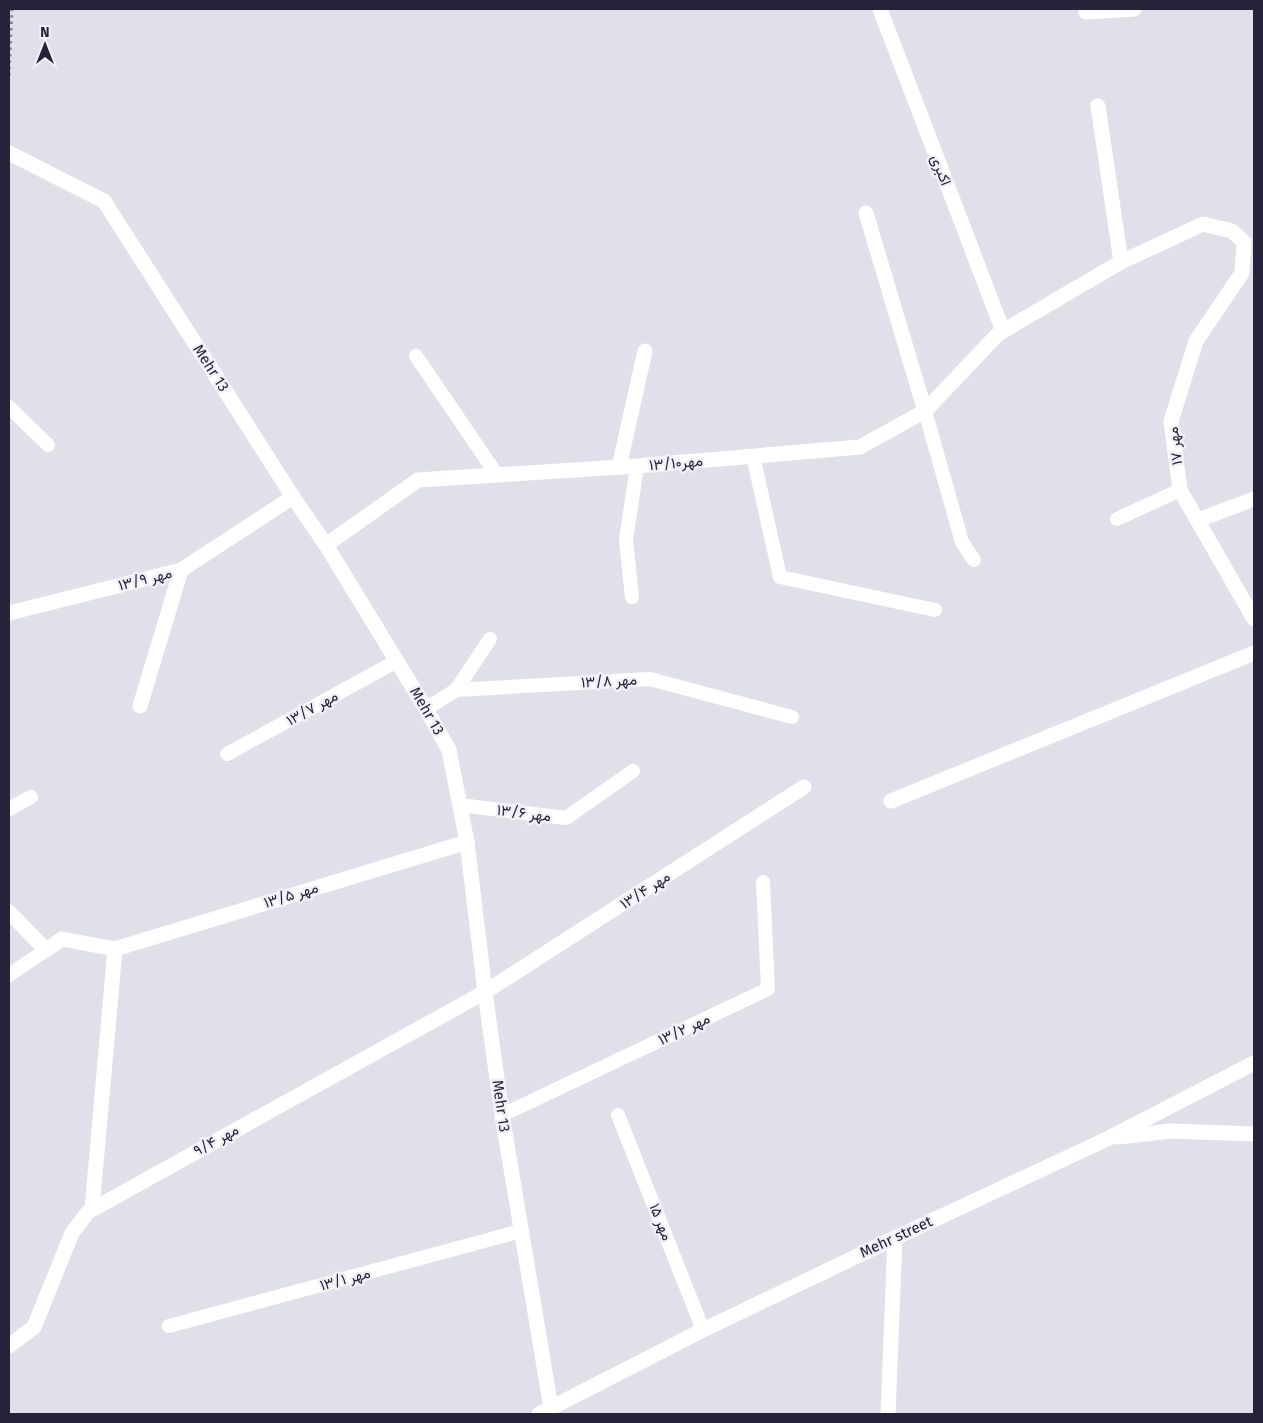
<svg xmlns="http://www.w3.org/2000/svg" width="1263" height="1423" font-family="'Fira Sans',Vazirmatn,sans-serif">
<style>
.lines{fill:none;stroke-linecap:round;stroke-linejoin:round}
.path{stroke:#8682ac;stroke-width:3;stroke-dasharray:2.5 4;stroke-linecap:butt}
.lane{stroke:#fff;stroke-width:14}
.street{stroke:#fff;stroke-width:15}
.labels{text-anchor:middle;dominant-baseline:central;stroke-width:5;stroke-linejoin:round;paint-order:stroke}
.street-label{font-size:15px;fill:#252239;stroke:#f0f0f7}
</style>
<rect width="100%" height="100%" fill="#e0e0ea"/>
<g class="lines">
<path class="path" d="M9,76L12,9"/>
<g class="lane">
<path d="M416,356L497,475"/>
<path d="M9,407L48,445"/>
<path d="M925,411L962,542L974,560"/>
<path d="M753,456L780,577L935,610"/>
<path d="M1117,519L1180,490"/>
<path d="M632,597L626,540L637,466"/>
<path d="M456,690L490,639"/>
<path d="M426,709L456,690L650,679L792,717"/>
<path d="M227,754L397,661"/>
<path d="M460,805L566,818L633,771"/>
<path d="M9,809L31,797"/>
<path d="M9,975L46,950"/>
<path d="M502,1115L768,989L763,882"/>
<path d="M618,1115L703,1330"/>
<path d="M169,1326L521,1231"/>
</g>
<g class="street">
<path d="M880,9L1003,331"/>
<path d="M1086,12L1134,9"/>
<path d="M1098,106L1121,262"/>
<path d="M9,153L104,201L293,497L326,545L426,709L449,750L467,842L485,992L502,1115L551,1408"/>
<path d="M866,213L925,411"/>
<path d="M619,467L645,351"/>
<path d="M1198,520L1254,499"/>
<path d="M326,545L418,480L637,466L860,447L925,411L997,335L1003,331L1121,262L1203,224L1232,231L1244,242L1242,273L1196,341L1171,421L1180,490L1254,619"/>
<path d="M9,613L181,570L293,497"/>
<path d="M140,706L181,570"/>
<path d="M891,801L1254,653"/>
<path d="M9,912L46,950L62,939L115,949L467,842"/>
<path d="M1118,1137L1171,1131L1254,1134"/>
<path d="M92,1209L115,949"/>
<path d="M9,1346L34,1327L72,1233L88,1212L485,992L804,787"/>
<path d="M539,1414L703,1330L895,1238L1109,1138L1254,1063"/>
<path d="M888,1414L895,1238"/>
</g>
</g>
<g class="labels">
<g class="street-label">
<text transform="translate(941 170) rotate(69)">اکبری</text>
<text transform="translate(211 368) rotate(57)">Mehr 13</text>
<text transform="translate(1175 446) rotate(-97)">مهر ۱۷</text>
<text transform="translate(676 463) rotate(-5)">مهر۱۳/۱۰</text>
<text transform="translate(145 579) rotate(-14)">مهر ۱۳/۹</text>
<text transform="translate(609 681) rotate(-3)">مهر ۱۳/۸</text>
<text transform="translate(312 708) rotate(-29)">مهر ۱۳/۷</text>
<text transform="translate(427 711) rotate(60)">Mehr 13</text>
<text transform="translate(524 813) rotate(7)">مهر ۱۳/۶</text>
<text transform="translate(645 890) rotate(-33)">مهر ۱۳/۴</text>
<text transform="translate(291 895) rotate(-17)">مهر ۱۳/۵</text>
<text transform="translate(684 1029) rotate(-25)">مهر ۱۳/۲</text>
<text transform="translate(501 1106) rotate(82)">Mehr 13</text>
<text transform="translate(216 1140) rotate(-29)">مهر ۹/۴</text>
<text transform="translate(661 1222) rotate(68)">مهر ۱۵</text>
<text transform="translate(896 1237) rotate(-25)">Mehr street</text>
<text transform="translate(345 1279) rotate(-15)">مهر ۱۳/۱</text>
</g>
</g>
<rect width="1263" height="1423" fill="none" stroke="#252239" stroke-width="20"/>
<g transform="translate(45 45)" stroke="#f0f0f7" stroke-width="4" paint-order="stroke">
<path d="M0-4L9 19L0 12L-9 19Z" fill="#252239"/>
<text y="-8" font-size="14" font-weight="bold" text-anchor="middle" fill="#252239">N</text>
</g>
</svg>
